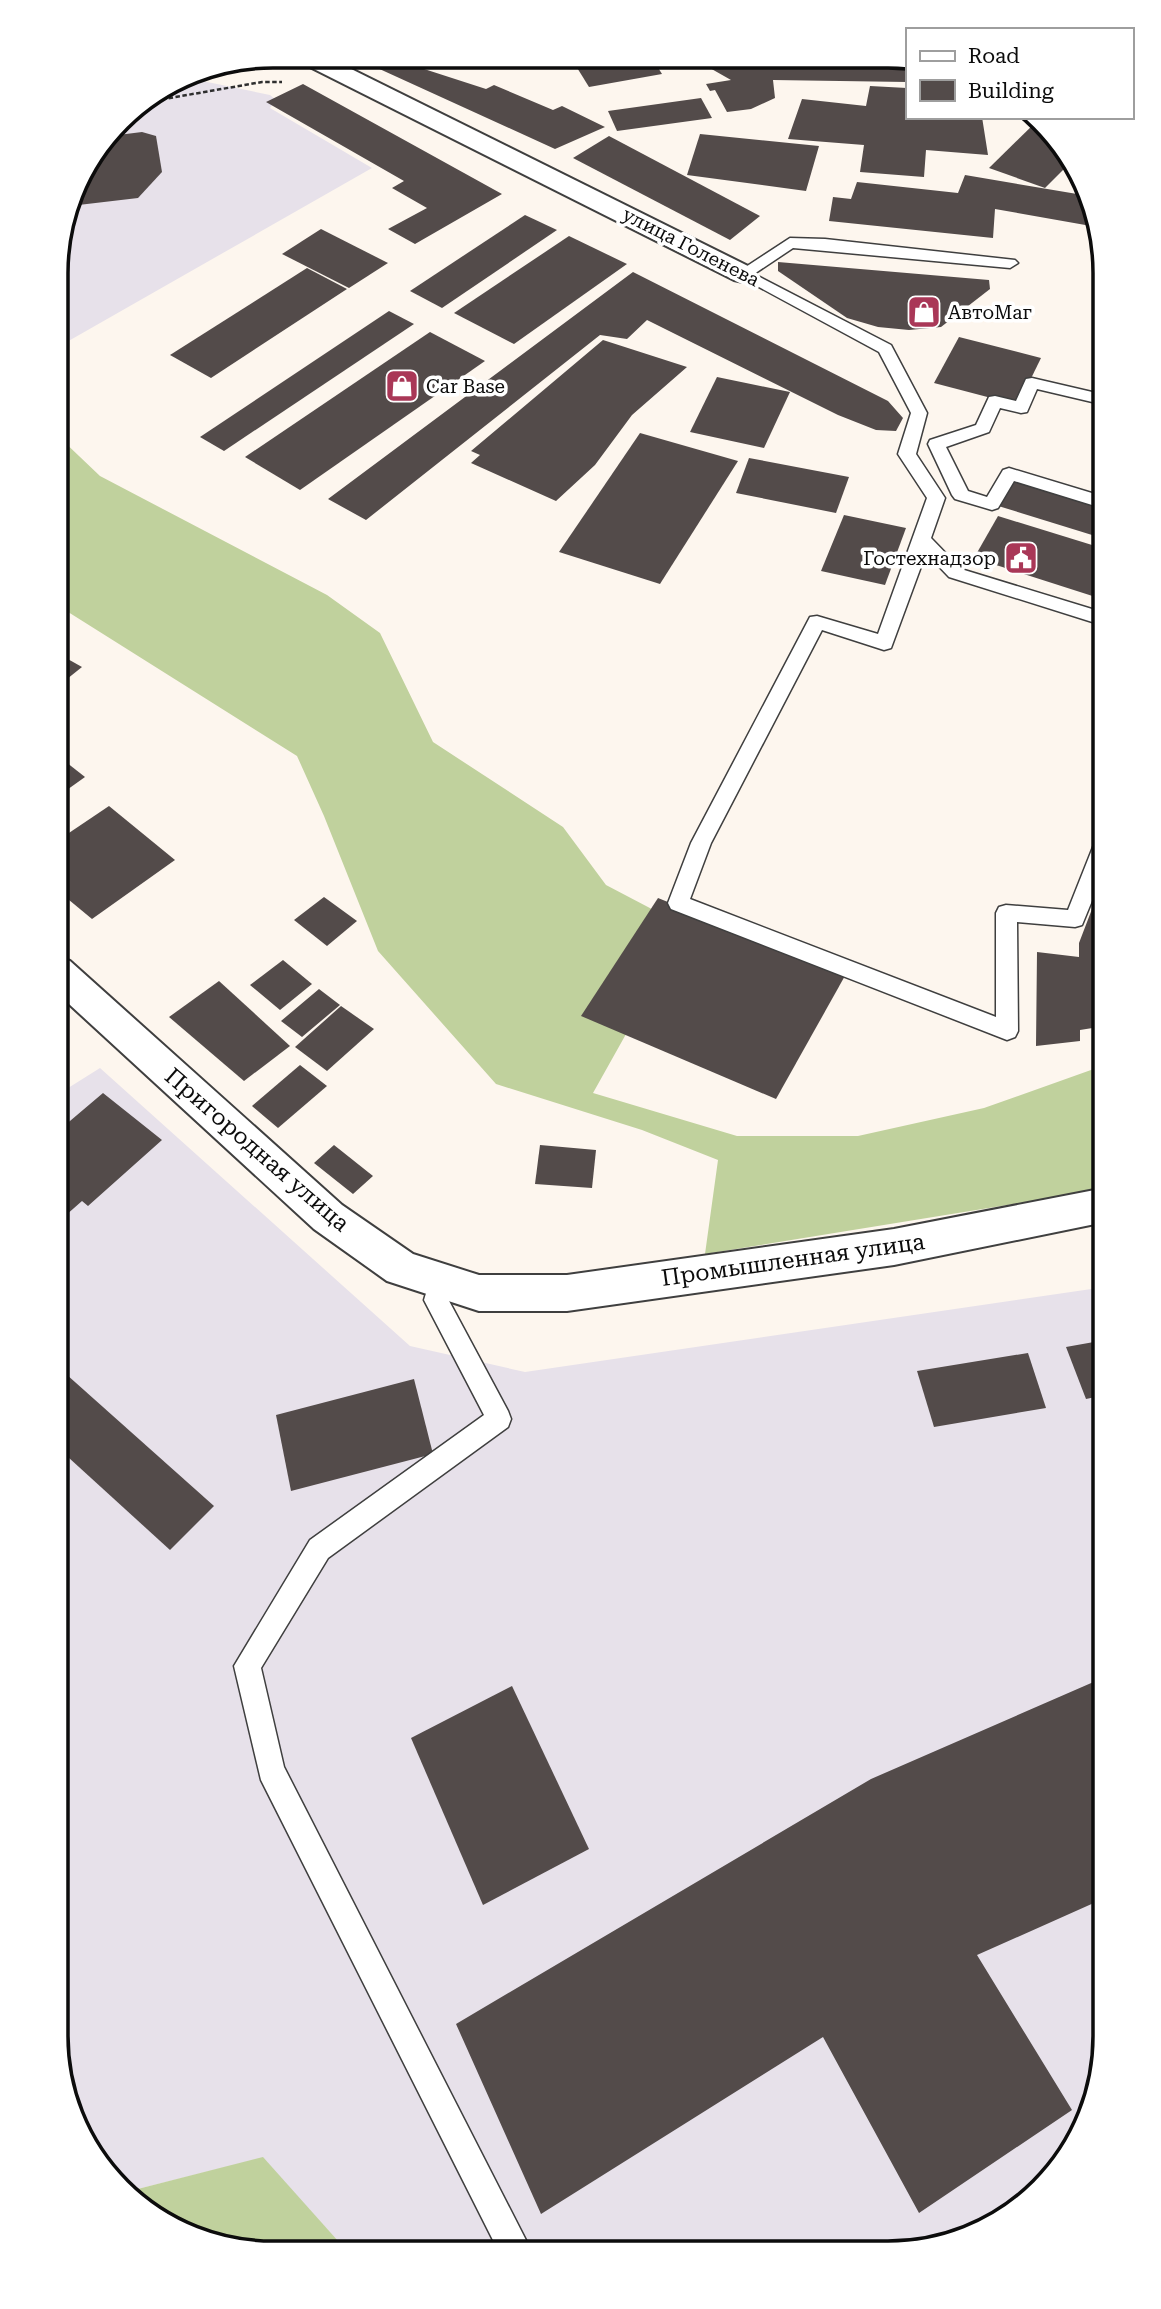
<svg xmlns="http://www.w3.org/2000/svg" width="1161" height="2309" font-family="'Roboto Serif',serif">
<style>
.industrial{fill:#e7e1ea}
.forest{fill:#c0d19d}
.building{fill:#534b4a}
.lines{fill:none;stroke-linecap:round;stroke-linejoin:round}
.lane-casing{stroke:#3f3f3f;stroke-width:3}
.street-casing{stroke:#3f3f3f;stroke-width:4}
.path{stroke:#2e2e2e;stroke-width:2.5;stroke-dasharray:4.5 2.5;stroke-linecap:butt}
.lane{fill:#fff;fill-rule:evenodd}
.street{fill:#fff;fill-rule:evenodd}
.labels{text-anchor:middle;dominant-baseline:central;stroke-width:7;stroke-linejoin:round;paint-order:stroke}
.far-street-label{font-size:19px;fill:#0c0c0c;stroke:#fff}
.far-poi-label{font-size:19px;fill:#0c0c0c;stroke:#fff;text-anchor:start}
.street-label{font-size:23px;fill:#0c0c0c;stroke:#fff}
.rim{fill:none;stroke:#0c0c0c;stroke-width:3.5}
</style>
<rect width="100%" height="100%" fill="#fdf6ee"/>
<g class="industrial">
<path d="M183,77L270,95L276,100L270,108L372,168L58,347V245L79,177L130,110Z"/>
<path d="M100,1068L410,1346L525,1372L1105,1287V2050L1089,2119L1060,2168L1009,2216L957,2242L888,2253L347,2251L262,2158L126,2192L67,2105L56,2036L57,1095Z"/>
</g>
<g class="forest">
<path d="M58,436L100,476L327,595L380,633L433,742L563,827L606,885L667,917L672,952L593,1093L737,1136H858L984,1108L1105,1065V1189L705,1254L718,1160L642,1130L496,1084L378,951L324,816L297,756L57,605Z"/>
<path d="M263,2157L347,2251H244L190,2236L130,2199L126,2192Z"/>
</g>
<g class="building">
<path d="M371,57H387L486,89L494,85L553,110L562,106L605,127L555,149L362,61Z"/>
<path d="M449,57L534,58L532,68L447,64Z"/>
<path d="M571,58H652L662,74L589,87Z"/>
<path d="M694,59L907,60V82L773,80L775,98L751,109L727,112L715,90L710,91L706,84L731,80Z"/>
<path d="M303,84L502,194L415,244L388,229L427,208L392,188L404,181L266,102Z"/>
<path d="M870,86L907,88V117H982L988,155L926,150L924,177L860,172L864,145L788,139L802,99L866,106Z"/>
<path d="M701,98L712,118L617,131L608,111Z"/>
<path d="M1038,120L1068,165L1045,188L989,168Z"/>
<path d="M142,132L156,136L162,172L138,198L70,206L79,177L110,136Z"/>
<path d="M700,134L819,146L806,191L687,175Z"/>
<path d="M609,136L760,216L730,240L573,158Z"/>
<path d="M965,175L1089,196L1095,212L1091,226L995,209L993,238L829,221L833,197L851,199L857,182L958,193Z"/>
<path d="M525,215L557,230L442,308L410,291Z"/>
<path d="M321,229L388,263L349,288L282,254Z"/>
<path d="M569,236L627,264L514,344L454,313Z"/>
<path d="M778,262L989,280L990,289L941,327L909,330L878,327L847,318L778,271Z"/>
<path d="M307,268L347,289L211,378L170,355Z"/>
<path d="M633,272L888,401L903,418L896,431L876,430L838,415L647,320L627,339L600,335L366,520L328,499Z"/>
<path d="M389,311L414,324L224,451L200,437Z"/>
<path d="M430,332L485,361L300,490L245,457Z"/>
<path d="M959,337L1041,358L1018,405L934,383Z"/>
<path d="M603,340L687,367L632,415L595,465L556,501L471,463L480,455L471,451Z"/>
<path d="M717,377L790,392L764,448L690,432Z"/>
<path d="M640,433L738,461L660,584L559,552Z"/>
<path d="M749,458L849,477L836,513L736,493Z"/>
<path d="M1009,474L1105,503V539L992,504Z"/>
<path d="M844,515L906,528L885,585L821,571Z"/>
<path d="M998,516L1105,549V600L974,558Z"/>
<path d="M57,653L82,667L57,687Z"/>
<path d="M57,755L85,777L57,797Z"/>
<path d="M109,806L175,860L92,919L57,890V841Z"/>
<path d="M1105,875V1026L1080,1030V1041L1036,1046L1037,952L1079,957V943Z"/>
<path d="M324,897L357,921L327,946L294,920Z"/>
<path d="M658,898L846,974L776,1099L581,1016Z"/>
<path d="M283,960L312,984L280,1010L250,985Z"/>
<path d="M219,981L290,1046L244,1081L169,1017Z"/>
<path d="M319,989L340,1005L302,1037L281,1021Z"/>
<path d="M341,1006L374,1029L327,1071L295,1047Z"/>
<path d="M300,1065L327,1086L278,1128L252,1106Z"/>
<path d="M103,1093L162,1140L88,1206L82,1201L57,1223V1132Z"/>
<path d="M334,1145L373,1176L353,1194L314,1163Z"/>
<path d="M540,1145L596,1150L592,1188L535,1184Z"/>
<path d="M1105,1340V1395L1086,1399L1066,1347Z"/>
<path d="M1028,1353L1046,1408L934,1427L917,1371Z"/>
<path d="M57,1366L214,1506L170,1550L57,1447Z"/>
<path d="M414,1379L433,1454L291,1491L276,1415Z"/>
<path d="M1105,1677V1898L977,1955L1072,2110L919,2213L823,2037L541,2214L456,2024L871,1779Z"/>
<path d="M512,1686L589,1849L483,1905L411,1738Z"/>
</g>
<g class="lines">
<defs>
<g id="lane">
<path d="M790,238L825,239L1015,260L1018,263L1010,268L793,248L754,274L891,345L927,413L916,454L945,498L931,538L961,569L1105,613V626L949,577L926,553L891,648L884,650L822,630L711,843L690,899L996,1017V913L999,907L1006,905L1068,910L1095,842L1098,837L1105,834V869L1082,925L1075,927L1017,922L1018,1031L1015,1037L1007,1040L671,909L668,903L691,843L810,617L817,616L878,634L927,498L898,454L911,413L879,352L735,274Z"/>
<path d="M1032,378L1105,395V405L1037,389L1027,412L1021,413L1000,408L989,432L946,447L968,491L987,497L1003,470L1009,468L1105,497V509L1014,481L998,508L992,510L955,499L952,495L928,444L930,440L976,425L989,397L995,396L1016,401L1026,379Z"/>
<path d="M440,1270L448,1273L452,1281L448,1299L508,1411L511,1419L508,1427L328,1558L261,1668L284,1767L532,2252H499L261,1780L234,1666L310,1540L484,1415L424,1300L432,1273Z"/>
</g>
<g id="street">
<path d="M294,56H325L752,268L756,274L752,280L743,282L734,280L298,61Z"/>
<path d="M57,957L70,961L342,1205L413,1254L479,1275H567L894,1229L1105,1188V1222L894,1265L567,1311H479L387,1281L314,1229L57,993Z"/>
</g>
</defs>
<use href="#lane" class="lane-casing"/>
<use href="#street" class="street-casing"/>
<path class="path" d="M141,103L262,82H282"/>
<use href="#lane" class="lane"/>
<use href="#street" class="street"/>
</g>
<defs>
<symbol id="shop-square" viewBox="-11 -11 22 22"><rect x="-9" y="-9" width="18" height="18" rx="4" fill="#a93757" stroke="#fff"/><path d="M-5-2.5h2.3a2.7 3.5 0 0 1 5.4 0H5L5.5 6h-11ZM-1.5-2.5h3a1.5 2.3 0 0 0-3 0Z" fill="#fff"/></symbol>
<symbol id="civic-square" viewBox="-11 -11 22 22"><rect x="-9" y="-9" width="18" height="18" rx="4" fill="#a93757" stroke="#fff"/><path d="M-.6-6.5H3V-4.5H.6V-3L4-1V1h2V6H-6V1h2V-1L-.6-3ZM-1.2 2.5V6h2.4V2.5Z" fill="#fff"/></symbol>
</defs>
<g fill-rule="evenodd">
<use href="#shop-square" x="905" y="293" width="38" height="38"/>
<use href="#shop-square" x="383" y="367" width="38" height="38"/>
<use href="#civic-square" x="1002" y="539" width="38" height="38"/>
</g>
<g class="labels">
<g class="far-street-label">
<text transform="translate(691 247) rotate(27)">улица Голенева</text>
</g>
<g class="far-poi-label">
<text x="948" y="312">АвтоМаг</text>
<text x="426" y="386">Car Base</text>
<text x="996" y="558" text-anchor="end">Гостехнадзор</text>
</g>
<g class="street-label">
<text transform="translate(257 1150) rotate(41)">Пригородная улица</text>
<text transform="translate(793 1260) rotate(-8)">Промышленная улица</text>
</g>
</g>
<path d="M0 0H1161V2309H0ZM273 68H888A205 205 0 0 1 1093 273V2036A205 205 0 0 1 888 2241H273A205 205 0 0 1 68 2036V273A205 205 0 0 1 273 68Z" fill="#fff" fill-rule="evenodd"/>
<path class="rim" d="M273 68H888A205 205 0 0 1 1093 273V2036A205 205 0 0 1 888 2241H273A205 205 0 0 1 68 2036V273A205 205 0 0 1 273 68Z"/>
<rect x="906" y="28" width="228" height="91" fill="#ffffff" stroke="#9e9e9e" stroke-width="2"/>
<rect x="920" y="51" width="35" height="10" fill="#ffffff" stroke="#9e9e9e" stroke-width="2"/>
<text x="968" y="63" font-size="21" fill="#0c0c0c">Road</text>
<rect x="920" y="80" width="35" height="21" fill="#534b4a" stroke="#9e9e9e" stroke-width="2"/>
<text x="968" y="98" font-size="21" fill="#0c0c0c">Building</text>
</svg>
